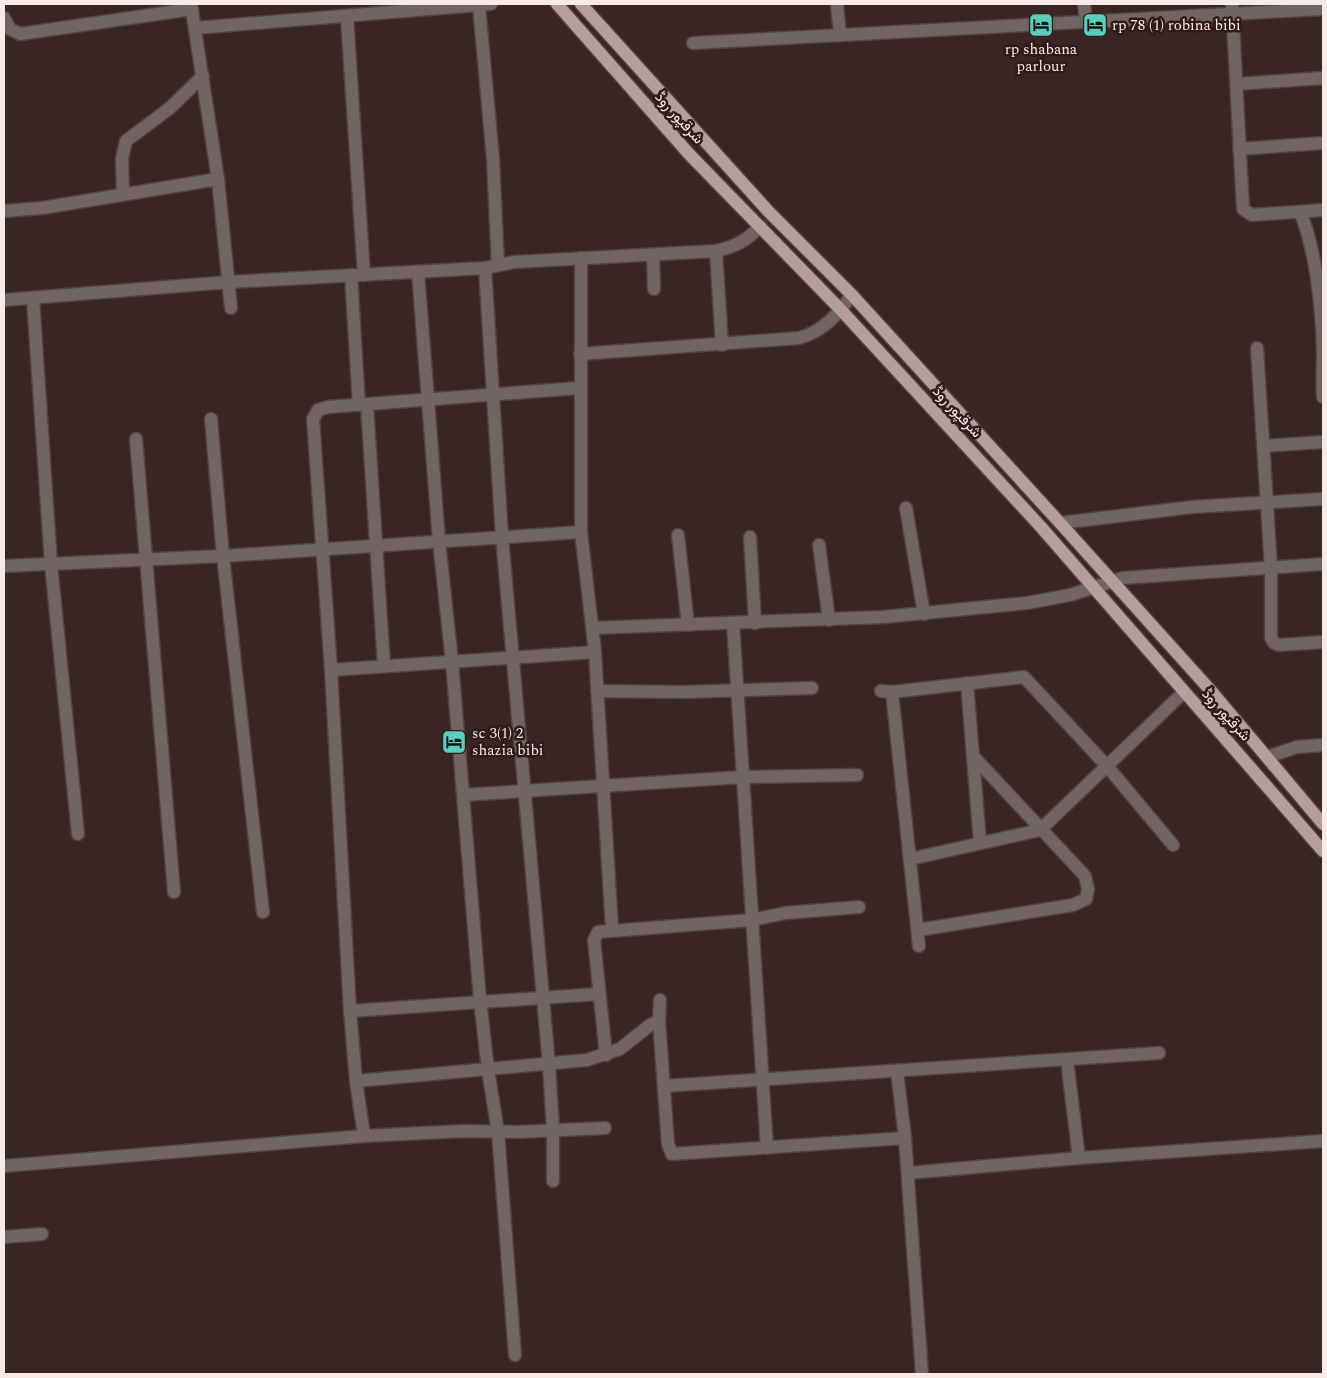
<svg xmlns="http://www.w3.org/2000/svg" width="1327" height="1378" font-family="Spectral,Vazirmatn,serif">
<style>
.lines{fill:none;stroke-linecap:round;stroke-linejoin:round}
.minor-casing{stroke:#54413d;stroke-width:15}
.major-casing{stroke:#54413d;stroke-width:15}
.minor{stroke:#706563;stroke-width:12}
.major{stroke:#b69f9a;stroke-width:12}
.labels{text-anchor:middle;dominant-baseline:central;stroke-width:5;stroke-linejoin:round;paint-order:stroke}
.poi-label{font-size:15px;fill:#f8eae7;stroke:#2f1b17;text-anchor:start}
.street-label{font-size:15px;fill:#f8eae7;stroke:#2f1b17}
</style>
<rect width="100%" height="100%" fill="#392521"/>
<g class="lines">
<defs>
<g id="minor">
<path d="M191,4L218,179L231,308"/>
<path d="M837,4L840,35"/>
<path d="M1084,4L1086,22"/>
<path d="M1232,4L1243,209L1252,215L1323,210"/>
<path d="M479,6L493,159L498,265"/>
<path d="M347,17L364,275"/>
<path d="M4,18L10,29L20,34L192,9"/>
<path d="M195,28L491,4"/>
<path d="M693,43L1323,9"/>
<path d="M1236,84L1323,78"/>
<path d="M1239,149L1323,143"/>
<path d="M123,195L122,159L126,141L170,108L203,76"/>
<path d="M4,211L42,208L218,179"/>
<path d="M1300,212C1316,249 1322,310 1323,351C1323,366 1322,381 1323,397"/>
<path d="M716,251L722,345"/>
<path d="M653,255L654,289"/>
<path d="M581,258V532L595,652L612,929"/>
<path d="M485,268L502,537L549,1065L553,1130V1181"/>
<path d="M418,272L439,541L452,662L480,1000L488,1070L498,1132L515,1355"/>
<path d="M351,275L359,405"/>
<path d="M33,299L51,564L78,834"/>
<path d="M4,300L229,282L485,268L514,262L716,251C736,246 747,241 760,226"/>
<path d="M1257,348L1271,568V638L1274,643L1279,645L1323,642"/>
<path d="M580,354L799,338C824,331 837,315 852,295"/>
<path d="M367,405L384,666"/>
<path d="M211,419L223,556L263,912"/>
<path d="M136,439L174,892"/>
<path d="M1263,446L1323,442"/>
<path d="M906,508L924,614"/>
<path d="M1060,523L1192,507L1323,499"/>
<path d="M678,535L688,625"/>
<path d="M750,537L755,623"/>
<path d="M819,545L829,620"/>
<path d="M4,566L223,556L581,532"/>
<path d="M733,623L767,1148"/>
<path d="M592,628L883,617L1027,603L1070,595L1123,578L1323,564"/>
<path d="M331,670L595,652"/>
<path d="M967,683L980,843"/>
<path d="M597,691L684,692L812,688"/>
<path d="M881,691L892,692L1024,677L1107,766L1173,845"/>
<path d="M892,692L919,946"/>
<path d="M1267,757L1297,747L1323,745"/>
<path d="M463,795L743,777L857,775"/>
<path d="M910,859L1040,830L1184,692"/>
<path d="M918,930L1073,905L1086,899L1088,889L1085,876L973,756"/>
<path d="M660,1000L659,1021L668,1144L672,1154L905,1138"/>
<path d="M350,1011L598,994"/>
<path d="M606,1055L594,940L598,932L752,920L785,913L859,907"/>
<path d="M1067,1060L1079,1158"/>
<path d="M897,1071L905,1138L922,1374"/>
<path d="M356,1081L587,1060L620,1049L650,1025L659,1021"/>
<path d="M664,1086L1159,1053"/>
<path d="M364,1136L356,1081L350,1011L331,670L313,419L318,410L328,407L579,388"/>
<path d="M4,1166L364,1136L464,1131L518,1132L605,1128"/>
<path d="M908,1173L1079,1158L1323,1141"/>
<path d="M4,1237L42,1234"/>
</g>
<g id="major">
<path d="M557,4L689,154L841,310L1041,527L1323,851"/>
<path d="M581,4L769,212L852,295L1060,523L1212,692L1323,824"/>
</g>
</defs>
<use href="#minor" class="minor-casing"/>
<use href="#major" class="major-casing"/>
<use href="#minor" class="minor"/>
<use href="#major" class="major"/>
</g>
<defs>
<symbol id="hotel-square" viewBox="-11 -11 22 22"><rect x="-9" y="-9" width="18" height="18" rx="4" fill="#5acebd" stroke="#2f1b17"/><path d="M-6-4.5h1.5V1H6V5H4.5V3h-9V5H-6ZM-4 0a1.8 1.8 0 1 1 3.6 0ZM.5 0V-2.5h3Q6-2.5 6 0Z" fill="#111"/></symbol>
</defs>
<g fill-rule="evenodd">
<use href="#hotel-square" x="1027" y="11" width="28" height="28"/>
<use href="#hotel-square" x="1081" y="11" width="28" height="28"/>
<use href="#hotel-square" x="440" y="728" width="28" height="28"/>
</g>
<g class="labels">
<g class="poi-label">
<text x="1112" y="25">rp 78 (1) robina bibi</text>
<text x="1041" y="49" text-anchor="middle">rp shabana<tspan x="1041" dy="17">parlour</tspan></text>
<text x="472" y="733">sc 3(1) 2<tspan x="472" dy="17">shazia bibi</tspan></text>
</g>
<g class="street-label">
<text transform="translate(679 118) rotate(48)">شرقپور روڈ</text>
<text transform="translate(957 412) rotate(47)">شرقپور روڈ</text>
<text transform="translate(1226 715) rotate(48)">شرقپور روڈ</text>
</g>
</g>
<rect width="1327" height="1378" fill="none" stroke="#f8eae7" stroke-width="10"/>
</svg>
